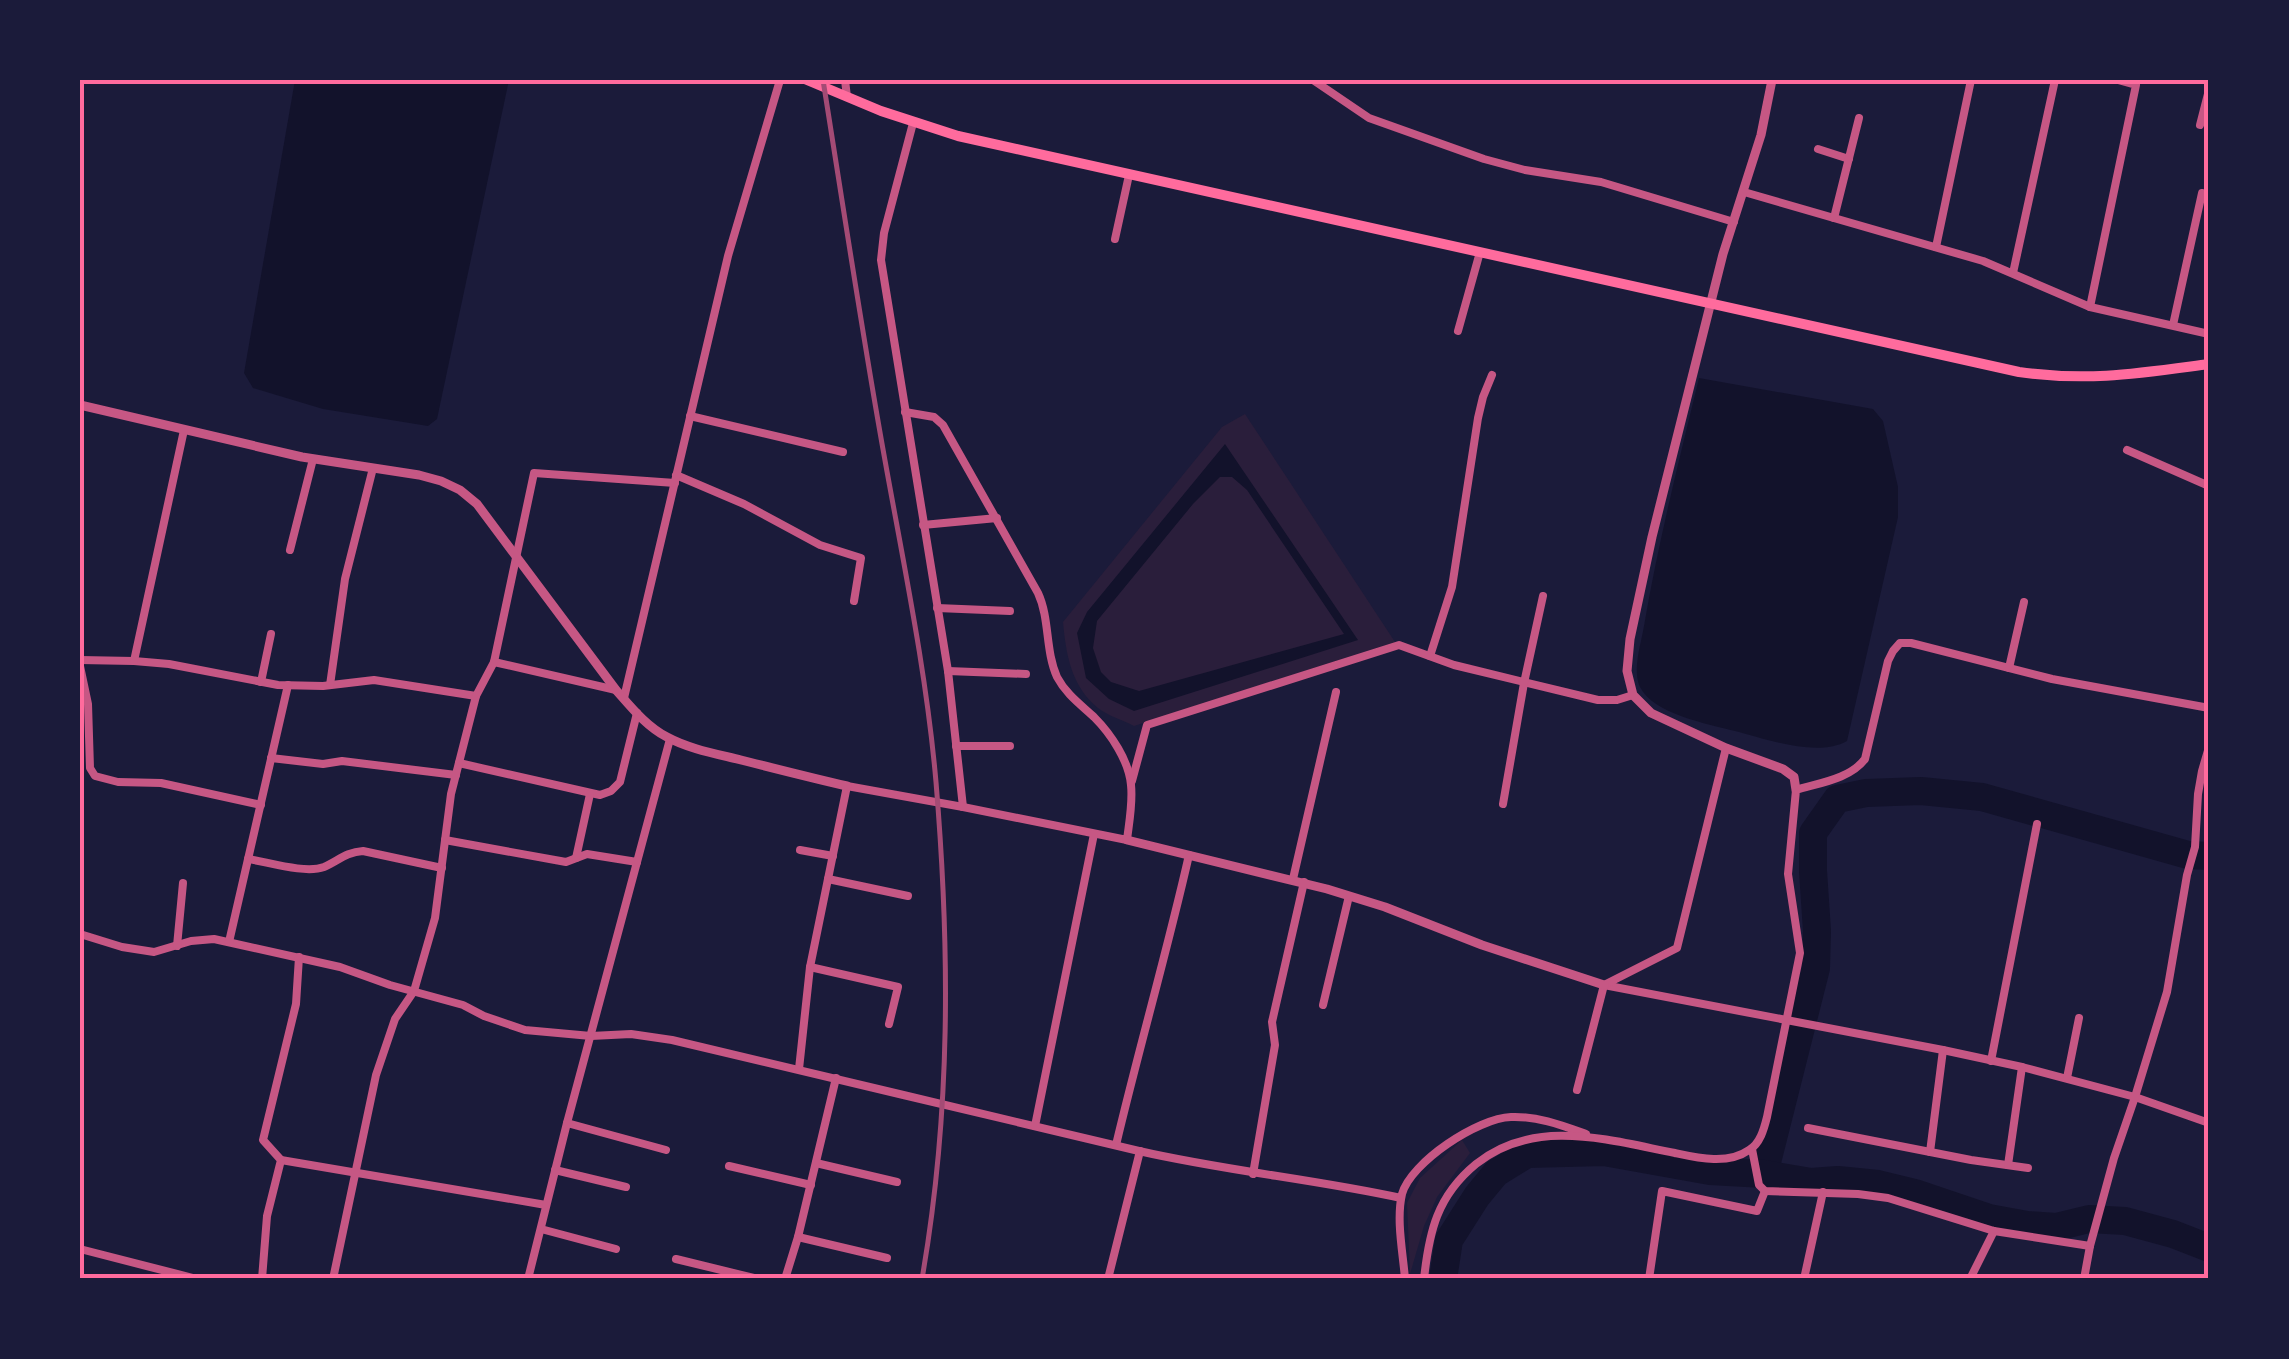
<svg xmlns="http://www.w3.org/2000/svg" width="2289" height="1359" font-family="'DM Sans',sans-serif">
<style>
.green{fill:#2a1e3b}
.water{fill:#12122b;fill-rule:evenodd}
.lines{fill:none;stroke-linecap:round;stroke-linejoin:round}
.river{stroke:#12122b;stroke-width:28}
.minor{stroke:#c65784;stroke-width:8}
.tertiary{stroke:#c65784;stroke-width:9}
.secondary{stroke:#ff6b9d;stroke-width:10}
.rail{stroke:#a44b75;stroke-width:5}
.neatline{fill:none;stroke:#ff6b9d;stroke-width:4}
</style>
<rect width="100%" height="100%" fill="#1b1b3a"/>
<g class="green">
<path d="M1245,414L1395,642L1134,726C1123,720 1108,716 1098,708C1071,686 1066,654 1063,622L1222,427Z"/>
<path d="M1462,1140L1470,1153L1437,1197L1424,1226L1410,1274L1407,1203L1420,1178Z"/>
</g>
<g class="water">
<path d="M295,80H509L437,419L428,426L323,409L253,388L244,373Z"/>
<path d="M1699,378L1873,409L1883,421L1898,487V517L1847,741C1817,758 1766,739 1735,731C1708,724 1653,714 1640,687C1632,670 1641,644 1644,626C1658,543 1679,461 1699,378Z"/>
<path d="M1225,444L1358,640L1134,711L1109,699L1086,678L1077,633L1087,612ZM1220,477H1232L1247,490L1344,634L1139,691L1111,682L1101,672L1093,648L1097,621L1193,504Z"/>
</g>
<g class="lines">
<g class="river">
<path d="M1764,1174L1816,968L1817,931L1813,871V833L1837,799L1866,793L1921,791L1982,797L2188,855L2209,856"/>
<path d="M1443,1279L1449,1240L1477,1196L1496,1173L1527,1154L1604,1152L1710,1171L1764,1174L1811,1182L1838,1180L1878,1184L1915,1193L1989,1218L2027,1225L2056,1227L2089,1219L2125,1221L2173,1234L2209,1248"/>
</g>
<g class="minor">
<path d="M845,80L847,97"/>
<path d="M1313,80L1369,118L1484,159L1525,170L1601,182L1734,222"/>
<path d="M913,123L884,233L881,260L948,671L963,807"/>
<path d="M2200,125L2209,90"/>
<path d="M1818,149L1849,159"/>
<path d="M1744,192L1983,261L2090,307L2209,334"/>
<path d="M1834,218L1859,118"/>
<path d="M1115,239L1129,175"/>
<path d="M1936,247L1971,80"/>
<path d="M2013,273L2055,80"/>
<path d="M2090,307L2136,85L2118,80"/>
<path d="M2173,325L2202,193"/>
<path d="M1458,331L1480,252"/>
<path d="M690,416L843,452"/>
<path d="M2127,450L2209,486"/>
<path d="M676,475L744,504L820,545L861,558L854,601"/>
<path d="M923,525L997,518"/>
<path d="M290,550L313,459"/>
<path d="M937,608L1010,611"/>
<path d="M1430,656L1452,587L1478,418L1483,397L1492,375"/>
<path d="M80,660L134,661L169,664L278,685L323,686L374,680L476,696"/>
<path d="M134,661L184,430"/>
<path d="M494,662L616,690"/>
<path d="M80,666L88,704L90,768L95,776L118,782L161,783L261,805"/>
<path d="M2009,668L2024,602"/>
<path d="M948,671L1026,674"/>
<path d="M261,682L271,634"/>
<path d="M330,685L345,579L373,468"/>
<path d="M624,698L728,256L780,80"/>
<path d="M956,746H1010"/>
<path d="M271,758L323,764L342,761L456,775"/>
<path d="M459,763L600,795L611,791L620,782L637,713"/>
<path d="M1132,781L1147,725L1399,645L1454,665L1598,700H1617L1633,695"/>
<path d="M1503,804L1524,683L1543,596"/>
<path d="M445,840L566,862L587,854L637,862"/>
<path d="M800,850L833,856"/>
<path d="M576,858L590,794"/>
<path d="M248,859C268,862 305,874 324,867C338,861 346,852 363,851L442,868"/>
<path d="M828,879L908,896"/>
<path d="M1293,879L1336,692"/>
<path d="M80,934L122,947L154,952L191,941L214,939L340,967L390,985L463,1005L484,1016L525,1030L591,1036L631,1034L672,1040C828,1076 983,1115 1139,1151C1226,1171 1314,1179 1401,1198"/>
<path d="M229,942L288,685"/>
<path d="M177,946L183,883"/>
<path d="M810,967L898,987L889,1024"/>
<path d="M1604,985L1943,1050L2022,1067L2135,1097L2209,1123"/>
<path d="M1323,1005L1349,896"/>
<path d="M1991,1061L2037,824"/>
<path d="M799,1069L810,967L847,786L963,807L1127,840C1129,823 1133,803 1131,785C1129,761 1111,734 1094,717C1080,704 1066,694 1057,677C1045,650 1050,619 1038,593L943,425L934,417L905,412"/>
<path d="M2067,1078L2079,1018"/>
<path d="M1577,1090L1604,985L1677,948L1726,748"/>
<path d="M567,1123L666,1150"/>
<path d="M1035,1126L1094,834"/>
<path d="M1808,1128L1971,1160L2028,1168"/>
<path d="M1116,1145C1139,1048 1167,952 1189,855"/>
<path d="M1752,1149L1759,1185L1765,1191L1858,1194L1888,1198L1994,1231L2090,1246"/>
<path d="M1930,1152L1943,1050"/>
<path d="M281,1160L546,1205"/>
<path d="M816,1163L897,1182"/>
<path d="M2008,1165L2022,1067"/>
<path d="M729,1166L811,1185"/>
<path d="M555,1170L626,1187"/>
<path d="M1253,1174L1275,1045L1272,1022L1304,882"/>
<path d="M541,1229L616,1249"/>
<path d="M798,1237L887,1258"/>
<path d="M80,1249L197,1279"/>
<path d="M676,1259L758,1279"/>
<path d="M262,1279L267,1216L281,1160L263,1140L296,1004L299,957"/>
<path d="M333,1279L376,1075L395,1019L414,991L435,918L451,794L476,696L494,662L534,473L675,483"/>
<path d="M528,1279L567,1123L670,739"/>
<path d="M785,1279L798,1237L836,1078"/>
<path d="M1108,1279L1140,1151"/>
<path d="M1405,1279C1403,1253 1396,1220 1402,1194C1411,1162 1478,1118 1511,1117C1537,1116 1561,1125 1586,1134"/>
<path d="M1424,1279C1429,1232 1437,1196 1476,1164C1534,1117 1608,1140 1675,1153C1698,1158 1728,1165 1749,1150C1760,1144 1764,1129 1767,1117L1800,953L1788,874L1796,790C1819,783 1850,779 1865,759L1888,661L1893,651L1900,643H1911L2052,679L2209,708"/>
<path d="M1649,1279L1662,1191L1757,1211L1765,1191"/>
<path d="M1804,1279L1823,1192"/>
<path d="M1970,1279L1994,1231"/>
<path d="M2084,1279L2090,1246L2114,1158L2135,1097L2167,992L2187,875L2195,847L2198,794L2202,771L2209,747"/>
</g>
<g class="tertiary">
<path d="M1772,80L1761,135L1723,254L1652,537L1630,639L1627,671L1633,695L1651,713L1726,748L1783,769L1794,777L1796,790"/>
<path d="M80,405L302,457L419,475L441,481L460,490L477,504L616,690C631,707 646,726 667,737C689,749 717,754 741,760C777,769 812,778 847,786"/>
<path d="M1127,840L1327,889L1385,907L1482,945L1604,985"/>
</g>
<path class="secondary" d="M807,80L881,111L958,136L2019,372C2089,382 2141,373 2209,364"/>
<path class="rail" d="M823,80C842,199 860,319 881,438C901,552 926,667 936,782C950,950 951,1112 922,1279"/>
</g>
<rect width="2289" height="1359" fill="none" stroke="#1b1b3a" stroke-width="165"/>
<rect x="82" y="82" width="2124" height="1194" class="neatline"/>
</svg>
